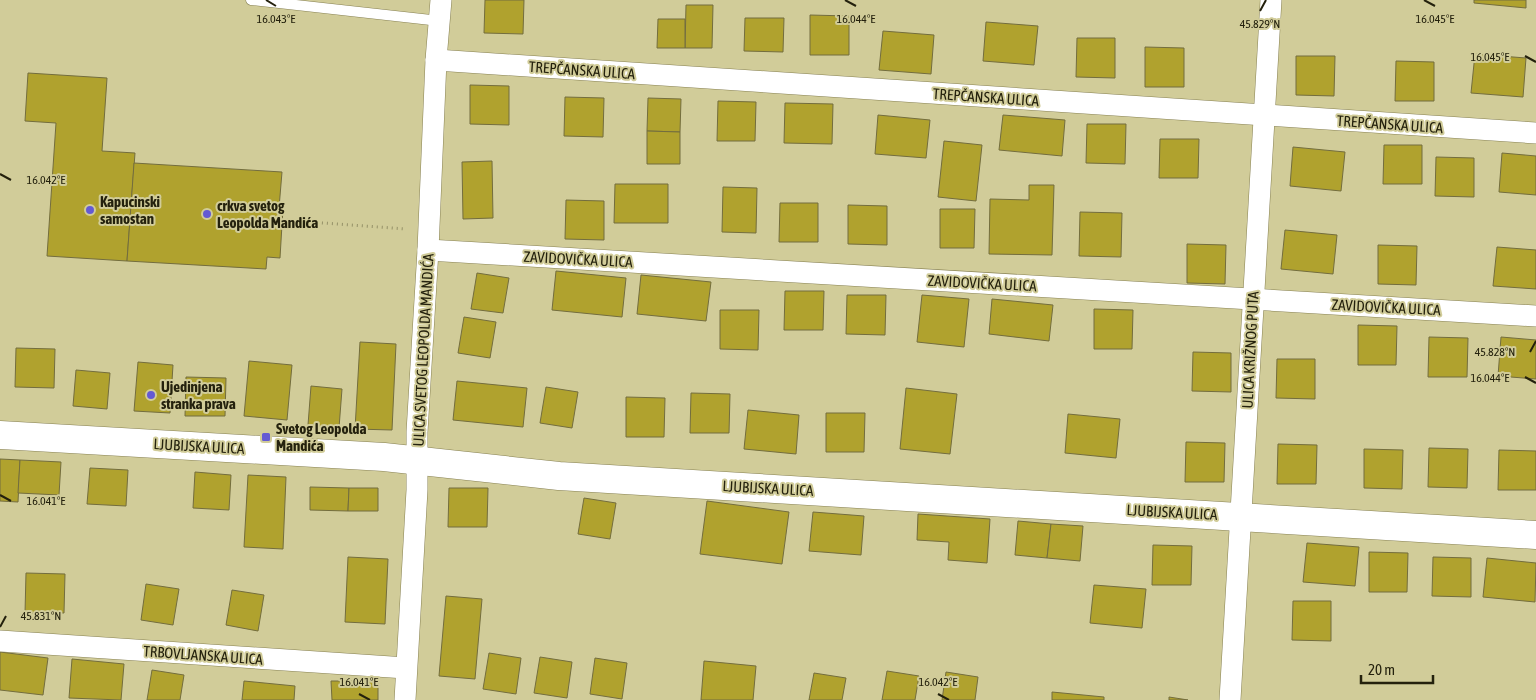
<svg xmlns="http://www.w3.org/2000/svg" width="1536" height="700" font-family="'Asap Condensed',sans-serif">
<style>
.building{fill:#b0a22e;stroke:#736d3e}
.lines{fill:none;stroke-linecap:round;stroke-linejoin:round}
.lane-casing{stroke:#878152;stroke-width:11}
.street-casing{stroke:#878152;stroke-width:22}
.secondary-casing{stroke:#878152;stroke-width:29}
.path{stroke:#949067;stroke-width:3;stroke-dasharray:1 4;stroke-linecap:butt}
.lane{stroke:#fff;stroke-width:10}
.street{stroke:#fff;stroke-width:21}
.secondary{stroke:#fff;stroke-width:28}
.ticks{fill:none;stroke:#24210d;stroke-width:2}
.poi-dot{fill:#645ad3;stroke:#d1cc99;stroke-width:2}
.labels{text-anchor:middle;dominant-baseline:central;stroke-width:4;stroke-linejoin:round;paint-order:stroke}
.street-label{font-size:15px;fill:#24210d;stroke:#d1cc99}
.poi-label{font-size:15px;font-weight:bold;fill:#24210d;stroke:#d1cc99;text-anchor:start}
.ticks-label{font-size:12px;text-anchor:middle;fill:#24210d;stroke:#d1cc99;stroke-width:4;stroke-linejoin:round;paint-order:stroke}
</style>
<rect width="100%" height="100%" fill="#d1cc99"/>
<g class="building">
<path d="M485,0H524L523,34L484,33Z"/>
<path d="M1474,0H1526V8L1474,3Z"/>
<path d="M686,5H713L712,48H685Z"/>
<path d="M810,15L849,16V55H810Z"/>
<path d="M745,18H784L783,52L744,51Z"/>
<path d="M658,19H685V48H657Z"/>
<path d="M986,22L1038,26L1034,65L983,61Z"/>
<path d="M883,31L934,35L931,74L879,70Z"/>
<path d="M1077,38H1115V78L1076,77Z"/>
<path d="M1145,47L1184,48V87H1145Z"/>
<path d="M1475,54L1526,58L1523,97L1471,93Z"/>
<path d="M1296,56H1335L1334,96L1296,95Z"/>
<path d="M1396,61L1434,62V101H1395Z"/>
<path d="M28,73L107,78L102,151L135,153L127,261L47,256L56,123L25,121Z"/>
<path d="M470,85L509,86V125L470,124Z"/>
<path d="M565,97L604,98L603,137L564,136Z"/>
<path d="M648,98L681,99L680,132L647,131Z"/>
<path d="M718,101L756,102L755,141H717Z"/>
<path d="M785,103L833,104L832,144L784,143Z"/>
<path d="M878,115L930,120L926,158L875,154Z"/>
<path d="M1003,115L1065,120L1062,156L999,150Z"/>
<path d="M1087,124H1126L1125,164L1086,163Z"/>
<path d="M647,131L680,132V164H647Z"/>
<path d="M1160,139H1199L1198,178H1159Z"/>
<path d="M944,141L982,145L976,201L938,197Z"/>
<path d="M1384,145H1422V184H1383Z"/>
<path d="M1293,147L1345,152L1341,191L1290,186Z"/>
<path d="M1502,153L1536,156V195L1499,192Z"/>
<path d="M1436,157L1474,158V197L1435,196Z"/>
<path d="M492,161L493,218L463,219L462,162Z"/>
<path d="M134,163L282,172L279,208H283L280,258L267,257L266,269L127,261Z"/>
<path d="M615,184H668V223H614Z"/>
<path d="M1029,185H1054L1052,255L989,254L990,199L1029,200Z"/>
<path d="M723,187L757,188L756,233L722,232Z"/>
<path d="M566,200L604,201V240L565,239Z"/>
<path d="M780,203H818V242H779Z"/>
<path d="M848,205L887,206V245L848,244Z"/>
<path d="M940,209H975L974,248H940Z"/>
<path d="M1080,212L1122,213L1121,257L1079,256Z"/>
<path d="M1285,230L1337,235L1333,274L1281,269Z"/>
<path d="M1187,244L1226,245L1225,284L1187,283Z"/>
<path d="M1378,245L1417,246L1416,285L1378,284Z"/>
<path d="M1497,247L1536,250V289L1493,286Z"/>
<path d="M556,271L626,278L622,317L552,310Z"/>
<path d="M477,273L509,278L503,313L471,309Z"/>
<path d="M641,275L711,282L706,321L637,314Z"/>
<path d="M785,291H824L823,330H784Z"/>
<path d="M847,295H886L885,335L846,334Z"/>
<path d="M922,295L969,299L964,347L917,342Z"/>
<path d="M992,299L1053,305L1049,341L989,334Z"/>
<path d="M1094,309L1133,310L1132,349H1094Z"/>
<path d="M720,310H759L758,350L720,349Z"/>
<path d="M464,317L496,322L490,358L458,353Z"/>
<path d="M1358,325L1397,326L1396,365H1358Z"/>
<path d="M1429,337L1468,338L1467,377H1428Z"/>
<path d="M1501,337L1536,340V379L1498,376Z"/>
<path d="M360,342L396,344L392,430L355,429Z"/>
<path d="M16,348L55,349L54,388L15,387Z"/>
<path d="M1193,352L1231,353V392L1192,391Z"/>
<path d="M1277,359H1315V399L1276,398Z"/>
<path d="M249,361L292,365L287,420L244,416Z"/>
<path d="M138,362L173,365L170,413L134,411Z"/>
<path d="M76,370L110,373L107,409L73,406Z"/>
<path d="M186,377L226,378L225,416H185Z"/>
<path d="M457,381L527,388L523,427L453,420Z"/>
<path d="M311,386L342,389L339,428L308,425Z"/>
<path d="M546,387L578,392L572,428L540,423Z"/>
<path d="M906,388L957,394L950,454L900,449Z"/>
<path d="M691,393L730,394L729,433H690Z"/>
<path d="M626,397L665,398L664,437H626Z"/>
<path d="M748,410L799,415L796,454L744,449Z"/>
<path d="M826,413H865L864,452H826Z"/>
<path d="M1068,414L1120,419L1116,458L1065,453Z"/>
<path d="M1186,442L1225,443L1224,482H1185Z"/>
<path d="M1278,444L1317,445L1316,484H1277Z"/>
<path d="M1429,448L1468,449L1467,488L1428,487Z"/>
<path d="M1364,449L1403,450L1402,489L1364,488Z"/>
<path d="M1499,450L1536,451V490H1498Z"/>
<path d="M0,459L20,460L18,502L0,501Z"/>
<path d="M20,460L61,462L59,495L18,493Z"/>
<path d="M90,468L128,470L126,506L87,504Z"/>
<path d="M195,472L231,475L229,510L193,508Z"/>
<path d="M248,475L286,477L283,549L244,547Z"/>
<path d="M310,487L349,488L348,511L310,510Z"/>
<path d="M349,488H378V511H348Z"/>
<path d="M449,488H488L487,527H448Z"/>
<path d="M584,498L616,503L610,539L578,534Z"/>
<path d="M707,501L789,512L782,564L700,554Z"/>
<path d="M813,512L864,516L861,555L809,551Z"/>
<path d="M918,514L990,519L987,563L948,560L949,542L917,540Z"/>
<path d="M1018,521L1051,524L1047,558L1015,555Z"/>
<path d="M1051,524L1083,526L1080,561L1047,558Z"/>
<path d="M1307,543L1359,547L1355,586L1303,582Z"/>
<path d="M1153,545L1192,546L1191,585H1152Z"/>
<path d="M1369,552L1408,553L1407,592H1369Z"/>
<path d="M348,557L388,559L385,624L345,622Z"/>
<path d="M1433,557L1471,558V597L1432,596Z"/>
<path d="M1487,558L1536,563L1535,602L1483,597Z"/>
<path d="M26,573L65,574L64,613H25Z"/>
<path d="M146,584L179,589L173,625L141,620Z"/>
<path d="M1094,585L1146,589L1142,628L1090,623Z"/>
<path d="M232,590L264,595L258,631L226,625Z"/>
<path d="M446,596L482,599L475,679L439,676Z"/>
<path d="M1293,601H1331V641L1292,640Z"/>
<path d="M0,652L48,658L43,695L0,690Z"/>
<path d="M489,653L521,658L516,694L483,689Z"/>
<path d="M540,657L572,662L567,698L534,693Z"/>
<path d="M595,658L627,663L622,699L590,694Z"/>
<path d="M72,659L124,664L121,700L69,698Z"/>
<path d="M704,661L756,666L753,700H701Z"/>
<path d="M152,670L184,675L180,700H147Z"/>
<path d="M887,671L919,676L915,700H882Z"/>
<path d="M946,672L978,677L975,700H942Z"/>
<path d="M814,673L846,678L842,700H809Z"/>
<path d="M244,681L295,686L294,700H242Z"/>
<path d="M331,681H378V700H332Z"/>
<path d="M1052,692L1104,697V700H1052Z"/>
<path d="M1169,697L1188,700H1169Z"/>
</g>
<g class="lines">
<defs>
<path id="lane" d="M251,0L440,21"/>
<g id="street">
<path d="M436,60L1536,133"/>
<path d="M428,250L1536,316"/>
<path d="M0,641L406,668"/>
<path d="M405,700L417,490V432L428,250L436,60L441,0"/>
<path d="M1230,700L1271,0"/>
</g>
<path id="secondary" d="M0,435L384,457L559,476L1536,535"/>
</defs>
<use href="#lane" class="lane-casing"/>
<use href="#street" class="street-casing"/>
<use href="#secondary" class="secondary-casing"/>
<path class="path" d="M282,220L406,229"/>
<use href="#lane" class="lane"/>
<use href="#street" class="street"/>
<use href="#secondary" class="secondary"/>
</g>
<path class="ticks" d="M266,0L276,6M845,0L856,6M1424,0L1435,6M1260,11L1266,0M1525,56L1536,62M0,174L11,180M1530,352L1536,341M1525,377L1536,383M0,495L11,501M0,627L6,616M359,694L370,700M938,694L949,700"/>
<g class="poi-dot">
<circle cx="90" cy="210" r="5"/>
<circle cx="207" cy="214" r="5"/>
<circle cx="151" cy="395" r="5"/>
<rect x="261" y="432" width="10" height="10" rx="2.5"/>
</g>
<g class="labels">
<g class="street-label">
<text transform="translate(582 70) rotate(4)">TREPČANSKA ULICA</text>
<text transform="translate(986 97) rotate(4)">TREPČANSKA ULICA</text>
<text transform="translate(1390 124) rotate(4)">TREPČANSKA ULICA</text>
<text transform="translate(578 259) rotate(3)">ZAVIDOVIČKA ULICA</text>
<text transform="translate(982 283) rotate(3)">ZAVIDOVIČKA ULICA</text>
<text transform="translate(1386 307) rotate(3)">ZAVIDOVIČKA ULICA</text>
<text transform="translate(423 350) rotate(-87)">ULICA SVETOG LEOPOLDA MANDIĆA</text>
<text transform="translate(1250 350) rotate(-87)">ULICA KRIŽNOG PUTA</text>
<text transform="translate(199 446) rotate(3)">LJUBIJSKA ULICA</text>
<text transform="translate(768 488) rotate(3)">LJUBIJSKA ULICA</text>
<text transform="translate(1172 512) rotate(3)">LJUBIJSKA ULICA</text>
<text transform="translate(203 655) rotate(4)">TRBOVLJANSKA ULICA</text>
</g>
<g class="poi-label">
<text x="100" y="201">Kapucinski<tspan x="100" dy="17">samostan</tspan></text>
<text x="217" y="205">crkva svetog<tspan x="217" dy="17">Leopolda Mandića</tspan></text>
<text x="161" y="386">Ujedinjena<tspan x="161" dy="17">stranka prava</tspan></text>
<text x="276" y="428">Svetog Leopolda<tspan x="276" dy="17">Mandića</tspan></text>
</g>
</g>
<g class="ticks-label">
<text x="1435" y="23">16.045°E</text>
<text x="276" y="23">16.043°E</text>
<text x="856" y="23">16.044°E</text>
<text x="1260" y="28">45.829°N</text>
<text x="1490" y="61">16.045°E</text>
<text x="46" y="184">16.042°E</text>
<text x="1495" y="356">45.828°N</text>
<text x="1490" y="382">16.044°E</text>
<text x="46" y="505">16.041°E</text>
<text x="41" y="620">45.831°N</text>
<text x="359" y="686">16.041°E</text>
<text x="938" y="686">16.042°E</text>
</g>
<path d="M1361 675v8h72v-8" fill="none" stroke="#24210d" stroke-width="2.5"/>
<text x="1368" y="675" font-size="15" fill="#24210d" stroke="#d1cc99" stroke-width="4" paint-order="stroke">20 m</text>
</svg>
